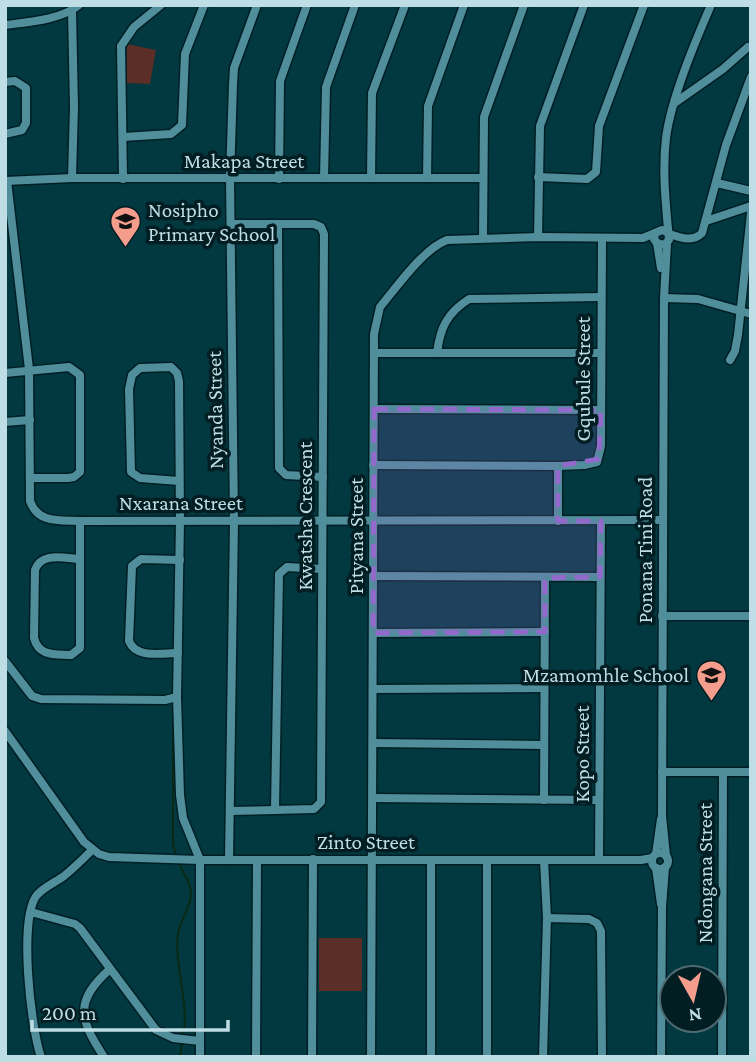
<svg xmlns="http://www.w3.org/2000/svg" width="756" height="1062" font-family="'Crimson Pro',serif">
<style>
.green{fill:#5b2e27}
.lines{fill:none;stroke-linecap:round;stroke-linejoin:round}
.stream{stroke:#092a14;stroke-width:2}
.minor-casing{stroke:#001f24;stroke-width:11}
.minor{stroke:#4f8e9a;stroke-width:8}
.marked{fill:#936acc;fill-opacity:0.2;stroke:#936acc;stroke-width:5;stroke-dasharray:14 9;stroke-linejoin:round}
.labels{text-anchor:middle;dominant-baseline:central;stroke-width:7;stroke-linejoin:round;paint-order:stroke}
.street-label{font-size:21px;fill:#bfdde4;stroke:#031e23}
.poi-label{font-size:21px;fill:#bfdde4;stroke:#031e23;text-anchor:start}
</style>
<rect width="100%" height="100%" fill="#023941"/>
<g class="green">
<path d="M127,44L156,50L150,84L126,83Z"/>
<rect x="319" y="938" width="43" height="53"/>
</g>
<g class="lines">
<g class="stream">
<path d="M173,716V845L176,855"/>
<path d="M179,863C183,873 191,883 191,893C191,909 180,919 178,934C174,968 190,1003 183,1037"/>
<path d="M180,1057L182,1043"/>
</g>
<defs>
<g id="minor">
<path d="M5,25C28,22 61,20 79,5"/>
<path d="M5,82L15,81L26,88V123L22,130L5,134"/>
<path d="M676,102L723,69L748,47"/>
<path d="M123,137L171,134L182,125L185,54L204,5"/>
<path d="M538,177L587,179L596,172L599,126L644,5"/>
<path d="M72,178L74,107L72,11"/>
<path d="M324,178L326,87L355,5"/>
<path d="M371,178L372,93L405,5"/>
<path d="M427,178L428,106L464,5"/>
<path d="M123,179L121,46L134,27L161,5"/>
<path d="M279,179L280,81L307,5"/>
<path d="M5,181L72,178H483"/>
<path d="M7,181L29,369L30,501C38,524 60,520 80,521L662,520"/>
<path d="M717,183L751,191"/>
<path d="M706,221L751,206"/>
<path d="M278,225L279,468L286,475L323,477"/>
<path d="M667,232L662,230L655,233L654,239L657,243L664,245L669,240C666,206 662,172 666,138C671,99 695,42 711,5"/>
<path d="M669,234C680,237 692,243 702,233L726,145L751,77"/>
<path d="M538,237L540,126L584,5"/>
<path d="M483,238L484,117L524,5"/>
<path d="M657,243L661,268"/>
<path d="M664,298L698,299L751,314"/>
<path d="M374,353H601"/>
<path d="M437,353C440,328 447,313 469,299L601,297"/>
<path d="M730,360L735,351L738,335L751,213"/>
<path d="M5,373L69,367L80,375V472L74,477L68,478H30"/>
<path d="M374,409L601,410"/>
<path d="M5,422L30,420"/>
<path d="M373,465L558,466L584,465L597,462L601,446L602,238"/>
<path d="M179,481L140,478L131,472L129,389L132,375L140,368L171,367L177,373L179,381L180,521L177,697L180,795L183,818L200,860V1057"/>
<path d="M558,521V466"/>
<path d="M80,559C63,558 41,552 35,570L34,638C39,657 55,654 71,655L80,648V521"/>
<path d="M373,576L600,577"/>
<path d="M662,616H751"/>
<path d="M373,633L545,632"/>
<path d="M178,653C162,653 136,659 129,641L132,566L141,559L180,560"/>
<path d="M5,661L32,696L41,699L165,700L177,697"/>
<path d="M373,689L544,688"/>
<path d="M5,731L84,842L99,854L109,857L200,860H641L652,858"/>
<path d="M373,743L543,745"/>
<path d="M662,772H751"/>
<path d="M373,798L599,800"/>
<path d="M544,800L545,578"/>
<path d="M275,809L279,574L287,567L322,569"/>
<path d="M230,811L314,809L321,802L324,234L321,227L314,224H231"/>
<circle cx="660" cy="861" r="8"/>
<path d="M656,854L661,819"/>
<path d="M666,856L662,816L664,298L667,244"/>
<path d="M229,860L234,521L230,178L233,84L234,68L257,5"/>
<path d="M599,860L601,521"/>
<path d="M656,868L661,904"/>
<path d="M31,912L75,924L80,928L156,1030L173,1038L200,1041"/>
<path d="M547,918L589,919L597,923L601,931L602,1057"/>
<path d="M41,1057C31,1029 18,918 37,895C44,887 56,882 64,876C74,868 83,859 92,850"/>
<path d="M104,1057C79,1019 74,1001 110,969"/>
<path d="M256,1057L257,860"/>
<path d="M312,1057L313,859"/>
<path d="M371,1057L374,334L380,307C397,287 423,249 447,240L538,237L643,238L655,233"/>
<path d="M431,1057V860"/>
<path d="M487,1057V860"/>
<path d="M543,1057L547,918L544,860"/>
<path d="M661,1057L662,907L665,867"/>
<path d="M722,1057L723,772"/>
</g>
</defs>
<use href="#minor" class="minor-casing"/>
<use href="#minor" class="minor"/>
</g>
<path class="marked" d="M374,409L601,410L599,459L558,466V521H601L600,577L545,578V632L373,633Z"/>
<defs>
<symbol id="school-pin" viewBox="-11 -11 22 30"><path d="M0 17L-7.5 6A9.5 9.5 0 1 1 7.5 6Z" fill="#f49d8d" stroke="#031e23"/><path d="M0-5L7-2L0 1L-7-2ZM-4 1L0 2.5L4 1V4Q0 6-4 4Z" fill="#111"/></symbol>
</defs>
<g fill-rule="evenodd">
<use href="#school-pin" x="108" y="204" width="35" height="47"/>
<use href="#school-pin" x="694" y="658" width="35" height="47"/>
</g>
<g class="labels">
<g class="street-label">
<text x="244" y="161">Makapa Street</text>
<text transform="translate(583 379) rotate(-90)">Gqubule Street</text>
<text transform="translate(215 410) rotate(-91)">Nyanda Street</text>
<text x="181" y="503">Nxarana Street</text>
<text transform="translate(305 516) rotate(-90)">Kwatsha Crescent</text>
<text transform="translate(356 536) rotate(-90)">Pityana Street</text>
<text transform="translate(645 550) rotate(-90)">Ponana Tini Road</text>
<text transform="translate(582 754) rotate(-90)">Kopo Street</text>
<text x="366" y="842">Zinto Street</text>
<text transform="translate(705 873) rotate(-90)">Ndongana Street</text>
</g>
<g class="poi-label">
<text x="148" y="210">Nosipho<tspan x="148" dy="24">Primary School</tspan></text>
<text x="689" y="675" text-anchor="end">Mzamomhle School</text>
</g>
</g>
<rect width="756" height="1062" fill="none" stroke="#bfdde4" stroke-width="14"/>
<g transform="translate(693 999) rotate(172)"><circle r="33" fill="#031e23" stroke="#4e6a70" stroke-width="2"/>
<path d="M0-5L12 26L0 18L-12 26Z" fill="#f49d8d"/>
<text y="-10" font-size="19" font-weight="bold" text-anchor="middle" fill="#bfdde4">N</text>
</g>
<path d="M32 1020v10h196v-10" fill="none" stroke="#bfdde4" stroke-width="3.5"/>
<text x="42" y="1020" font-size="21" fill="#bfdde4" stroke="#031e23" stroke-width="5" paint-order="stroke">200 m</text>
</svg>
